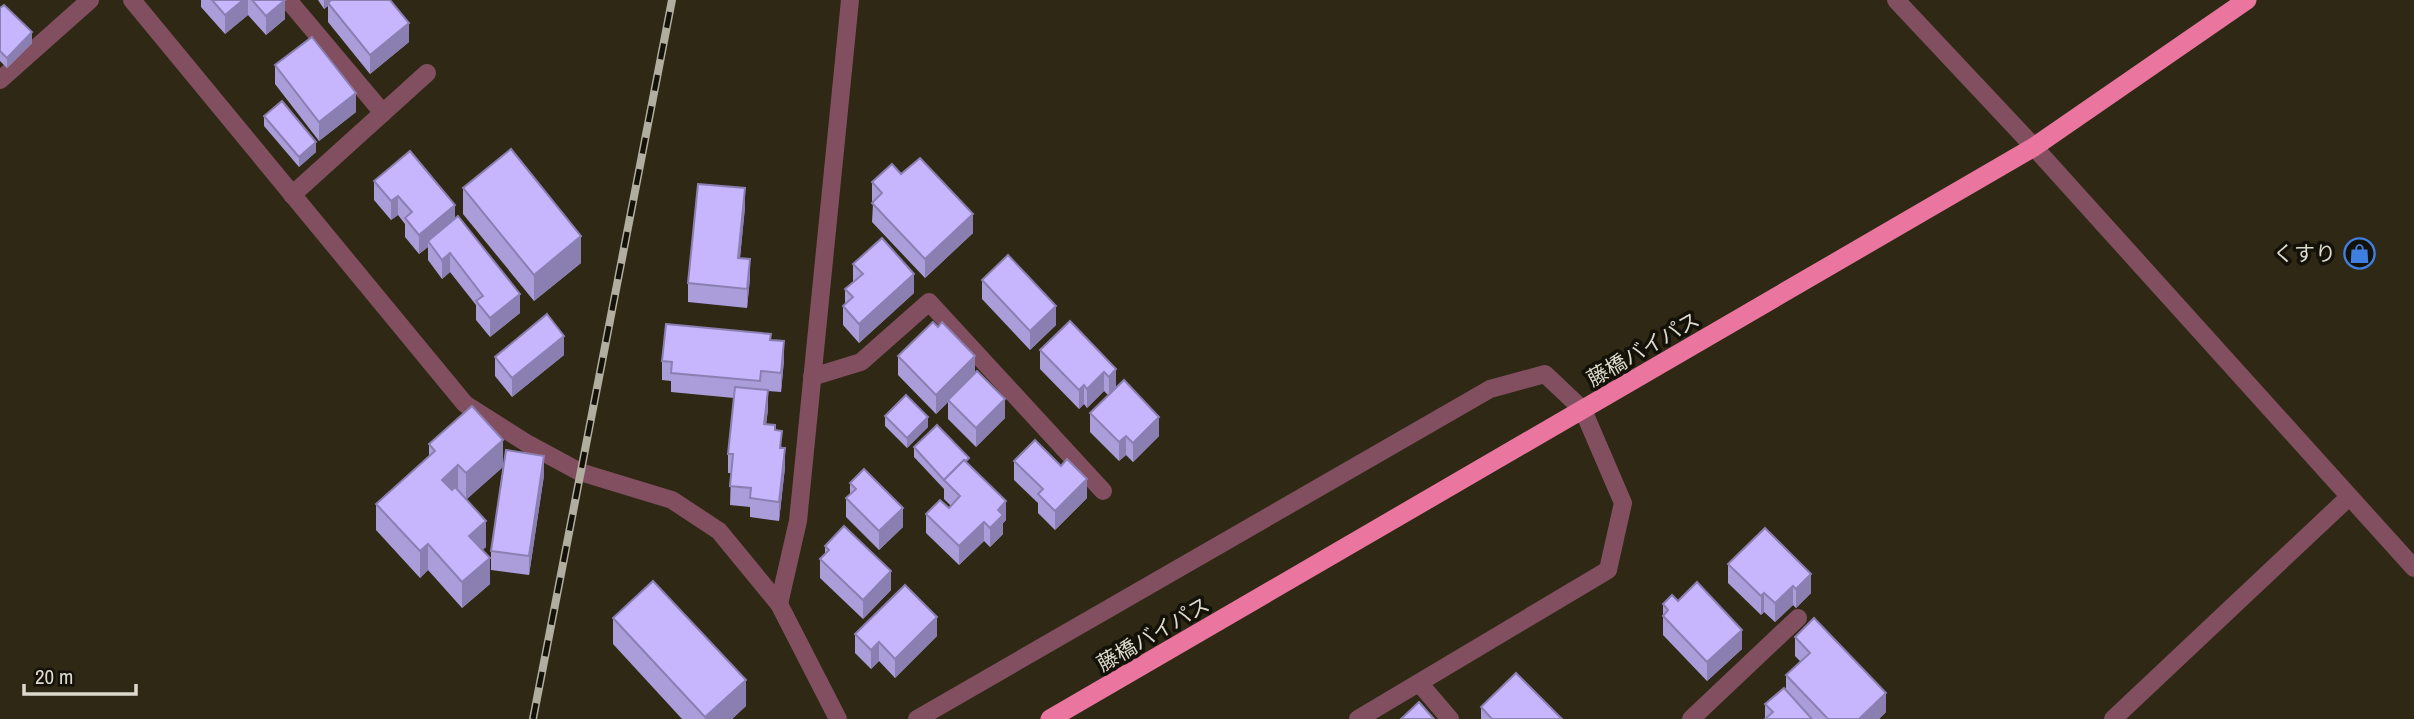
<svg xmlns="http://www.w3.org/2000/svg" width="2414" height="719" font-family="'Archivo Narrow','Noto Sans JP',sans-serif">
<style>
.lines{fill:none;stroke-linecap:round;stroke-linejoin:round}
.minor{stroke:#824f60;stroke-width:18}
.tertiary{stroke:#824f60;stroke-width:18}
.trunk{stroke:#ea76a0;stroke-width:19}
.rail-casing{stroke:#b1ad9f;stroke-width:8}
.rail{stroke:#141109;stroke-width:5;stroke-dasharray:16;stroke-linecap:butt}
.wall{fill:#ab9dda}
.shaded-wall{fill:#8b7fb2}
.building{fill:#c7b6fe;stroke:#8b7fb2;stroke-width:2}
.labels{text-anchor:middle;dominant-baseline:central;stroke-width:7;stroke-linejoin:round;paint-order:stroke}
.poi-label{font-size:21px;fill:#ddd9cd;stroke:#141109;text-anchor:end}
.street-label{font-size:21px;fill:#ddd9cd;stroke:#141109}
</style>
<rect width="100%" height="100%" fill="#2e2814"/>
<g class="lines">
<g class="minor">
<path d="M132,0L465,404L528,444L580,472L672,500L719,531L779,604L838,719"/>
<path d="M288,0L383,113"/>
<path d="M0,80L90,0"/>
<path d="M292,195L427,73"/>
<path d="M812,377L861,362L929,302L1103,491"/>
<path d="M779,604L798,521L850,0"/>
<path d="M1420,684L1450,719"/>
<path d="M917,719L1490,389L1545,374L1583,410L1623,503L1608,570L1358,719"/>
<path d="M1691,719L1798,618"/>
<path d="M2113,719L2349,497"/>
</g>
<path class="tertiary" d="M1896,0L2034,147L2414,568"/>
<path class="trunk" d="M1050,719L2034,147L2247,0"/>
<defs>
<path id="rail" d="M533,719L672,0"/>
</defs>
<use href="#rail" class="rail-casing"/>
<use href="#rail" class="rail"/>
</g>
<g class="wall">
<path d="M201,0H285V19L266,35L248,15L225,34L201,7Z"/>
<path d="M318,0H390L409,42L370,74L328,22V6L324,9Z"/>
<path d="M0,8L32,43L7,68L0,61Z"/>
<path d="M275,65L356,112L319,141L275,84Z"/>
<path d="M264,116L316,152L299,167L264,126Z"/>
<path d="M901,174L973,233L925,278L872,222L873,203L872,201V182Z"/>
<path d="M374,181L455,218L520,313L490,337L476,320V305L450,272L442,279L428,260V247L419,254L405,237V224L398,215L391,220L374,200Z"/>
<path d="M463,188L581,263L534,301L463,214Z"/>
<path d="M745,207L740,258L750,278L747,308L688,302V283Z"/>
<path d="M853,264L914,293L859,343L843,325V306L845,304V289L853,282Z"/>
<path d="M982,280L1056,325L1030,350L982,299Z"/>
<path d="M1070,321L1116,388L1159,436L1133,462L1126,455L1119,461L1090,432V413L1108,395L1104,391L1087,408L1084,404L1079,409L1040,369V350Z"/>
<path d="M771,340L784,360L781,392L768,391V409L766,424L775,430L782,448L785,467L779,521L750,517V507L730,505L731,473H728V454L734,398L671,392V381L662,380V361Z"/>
<path d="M564,355L512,397L495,376V357Z"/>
<path d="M898,356L975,373L1005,418L976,447L948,419V402L936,414L898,375Z"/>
<path d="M885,416L928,427L907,448L885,426Z"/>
<path d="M429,444L503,467L466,499L486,547L482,550L490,584L462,608L428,570L420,578L376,530V504L429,457Z"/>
<path d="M914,447L969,464L1006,520L1003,523V534L990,547L984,541L959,565L926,533V514L949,508L951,506L944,499V489L914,457Z"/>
<path d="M1014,461L1087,498L1055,530L1038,513V503L1014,480Z"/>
<path d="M544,475L529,575L491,570V551Z"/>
<path d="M850,483L903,527L879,550L846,517V498L850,494Z"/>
<path d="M825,546L891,590L863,619L820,578V559L825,555Z"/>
<path d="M1728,564L1811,593L1796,608L1793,605L1775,622L1764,612L1761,615L1728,583Z"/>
<path d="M1678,601L1742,649L1707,681L1663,635V604Z"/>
<path d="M613,618L746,706L732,719H682L613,644Z"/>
<path d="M855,634L937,636L895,678L879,661L871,669L855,653Z"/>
<path d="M1795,637L1886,712L1879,719H1765V704L1786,690V675L1801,662L1795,656Z"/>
<path d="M1481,707L1562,719H1481Z"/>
</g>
<g class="shaded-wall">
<path d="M243,0H248V15L225,34V15Z"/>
<path d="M285,0V19L266,35V16Z"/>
<path d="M324,0H335L328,3V6L324,9Z"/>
<path d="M409,23V42L370,74V55Z"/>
<path d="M32,32V43L7,68V58Z"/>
<path d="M356,93V112L319,141V122Z"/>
<path d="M316,142V152L299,167V157Z"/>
<path d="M745,188V207L738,277V258Z"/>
<path d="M398,196V215L391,220V201Z"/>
<path d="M455,205V224L428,241V247L419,254V235Z"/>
<path d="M973,214V233L925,278V259Z"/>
<path d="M581,236V263L534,301V275Z"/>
<path d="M450,253V272L442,279V260Z"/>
<path d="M750,259V278L747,308V289Z"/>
<path d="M914,274V293L859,343V324Z"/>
<path d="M520,294V313L490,337V318Z"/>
<path d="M1056,306V325L1030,350V331Z"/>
<path d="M564,336V355L512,397V378Z"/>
<path d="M784,341V360L781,392V373Z"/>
<path d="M975,356V375L936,414V395Z"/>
<path d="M1116,369V388L1109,396V377Z"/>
<path d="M1104,372V391L1087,408V389Z"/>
<path d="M1084,385V404L1079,409V390Z"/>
<path d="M768,390V409L764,443V424Z"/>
<path d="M1005,399V418L976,447V428Z"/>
<path d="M928,417V427L907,448V438Z"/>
<path d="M1159,417V436L1133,462V443Z"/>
<path d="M1126,436V455L1119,461V442Z"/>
<path d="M503,440V467L466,500V473Z"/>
<path d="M785,448V467L779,521V502Z"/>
<path d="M544,456V475L529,575V556Z"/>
<path d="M458,465V491L442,506V480Z"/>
<path d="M1087,479V498L1055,530V511Z"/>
<path d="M1006,501V520L1003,523V534L990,547V528L998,510Z"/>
<path d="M903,508V527L879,550V531Z"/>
<path d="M486,521V547L469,562V536Z"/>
<path d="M984,522V541L959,565V546Z"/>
<path d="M428,544V570L420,578V551Z"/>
<path d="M490,558V584L462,608V582Z"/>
<path d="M891,571V590L863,619V600Z"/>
<path d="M1811,574V593L1796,608V589Z"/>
<path d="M1793,586V605L1775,622V603Z"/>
<path d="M1764,593V612L1761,615V596Z"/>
<path d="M937,617V636L895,678V659Z"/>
<path d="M1742,630V649L1707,681V662Z"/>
<path d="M879,642V661L871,669V650Z"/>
<path d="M746,680V706L732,719H705V717Z"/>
<path d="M1886,693V712L1879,719H1859Z"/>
</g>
<g class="building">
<path d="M212,0H243L225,15Z"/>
<path d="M252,0H285L266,16Z"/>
<path d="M331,0H390L409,23L370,55L328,3Z"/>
<path d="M4,5L32,32L7,58L0,51V8Z"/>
<path d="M312,37L356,93L319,122L275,65Z"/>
<path d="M282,101L316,142L299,157L264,116Z"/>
<path d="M511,149L581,236L534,275L463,188Z"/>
<path d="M410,151L455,205L419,235L405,218L412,212L398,196L391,201L374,181Z"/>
<path d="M920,158L973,214L925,259L872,203L882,193L872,182L892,164L901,174Z"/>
<path d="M698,184L745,188L738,258L750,259L747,289L688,283Z"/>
<path d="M458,216L520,294L490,318L476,301L483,296L450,253L442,260L428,241Z"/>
<path d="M882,238L914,274L859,324L843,306L853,297L845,289L863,274L853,264Z"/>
<path d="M1008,255L1056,306L1030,331L982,280Z"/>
<path d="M547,314L564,336L512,378L495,357Z"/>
<path d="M1070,321L1116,369L1109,377L1104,372L1087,389L1084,385L1079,390L1040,350Z"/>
<path d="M933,322L938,327L942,322L975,356L936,395L898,356Z"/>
<path d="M666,324L771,334L770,340L784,341L781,373L761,371L760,381L671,373L672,362L662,361Z"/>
<path d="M977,371L1005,399L976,428L948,400Z"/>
<path d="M1124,380L1159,417L1133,443L1126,436L1119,442L1090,413Z"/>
<path d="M735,387L768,390L764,424L775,425V430L782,431L780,448H785L779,502L750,498L751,488L730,486L733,454H728Z"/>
<path d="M906,395L928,417L907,438L885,416Z"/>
<path d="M472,406L503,440L466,473L458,465L442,480L452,490L455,487L486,521L469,536L490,558L462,582L428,544L420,551L376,504L435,451L429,444Z"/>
<path d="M937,425L969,458L966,461L964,460L944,480L914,447Z"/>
<path d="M1035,440L1061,466L1067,459L1087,479L1055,511L1038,494L1043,489L1014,461Z"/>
<path d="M506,450L544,456L529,556L491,551Z"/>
<path d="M964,460L1006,501L998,510L1003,515L990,528L984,522L959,546L926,514L940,500L949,508L960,496L944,480Z"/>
<path d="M864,469L903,508L879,531L846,498L856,489L850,483Z"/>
<path d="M844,526L891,571L863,600L820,559L829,550L825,546Z"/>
<path d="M1765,528L1811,574L1796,589L1793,586L1775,603L1764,593L1761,596L1728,564Z"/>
<path d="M653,581L746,680L705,717L613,618Z"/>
<path d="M1697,582L1742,630L1707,662L1663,616L1668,610L1663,604L1672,595L1678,601Z"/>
<path d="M905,585L937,617L895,659L879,642L871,650L855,634Z"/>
<path d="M1814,618L1886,693L1859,719H1828L1786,675L1810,653L1795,637Z"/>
<path d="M1516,673L1562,719H1492L1481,707Z"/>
<path d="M1784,688L1812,719H1765L1773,712L1765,704Z"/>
<path d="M1419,702L1434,719H1401Z"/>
</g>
<defs>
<symbol id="shop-ring" viewBox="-11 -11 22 22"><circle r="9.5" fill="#141109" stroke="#3f7fe0" stroke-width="1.5"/><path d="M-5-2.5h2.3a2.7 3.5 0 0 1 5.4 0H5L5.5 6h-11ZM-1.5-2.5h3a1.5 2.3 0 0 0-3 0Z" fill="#3f7fe0"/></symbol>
</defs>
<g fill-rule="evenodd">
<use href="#shop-ring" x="2342" y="236" width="35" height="35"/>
</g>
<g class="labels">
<g class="poi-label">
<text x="2336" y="253">くすり</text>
</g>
<g class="street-label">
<text transform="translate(1643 349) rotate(-30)">藤橋バイパス</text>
<text transform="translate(1153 634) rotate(-30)">藤橋バイパス</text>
</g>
</g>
<path d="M24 684v10h112v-10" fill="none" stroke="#ddd9cd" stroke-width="3.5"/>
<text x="35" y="684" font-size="21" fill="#ddd9cd" stroke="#141109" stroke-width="5" paint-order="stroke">20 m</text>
</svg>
